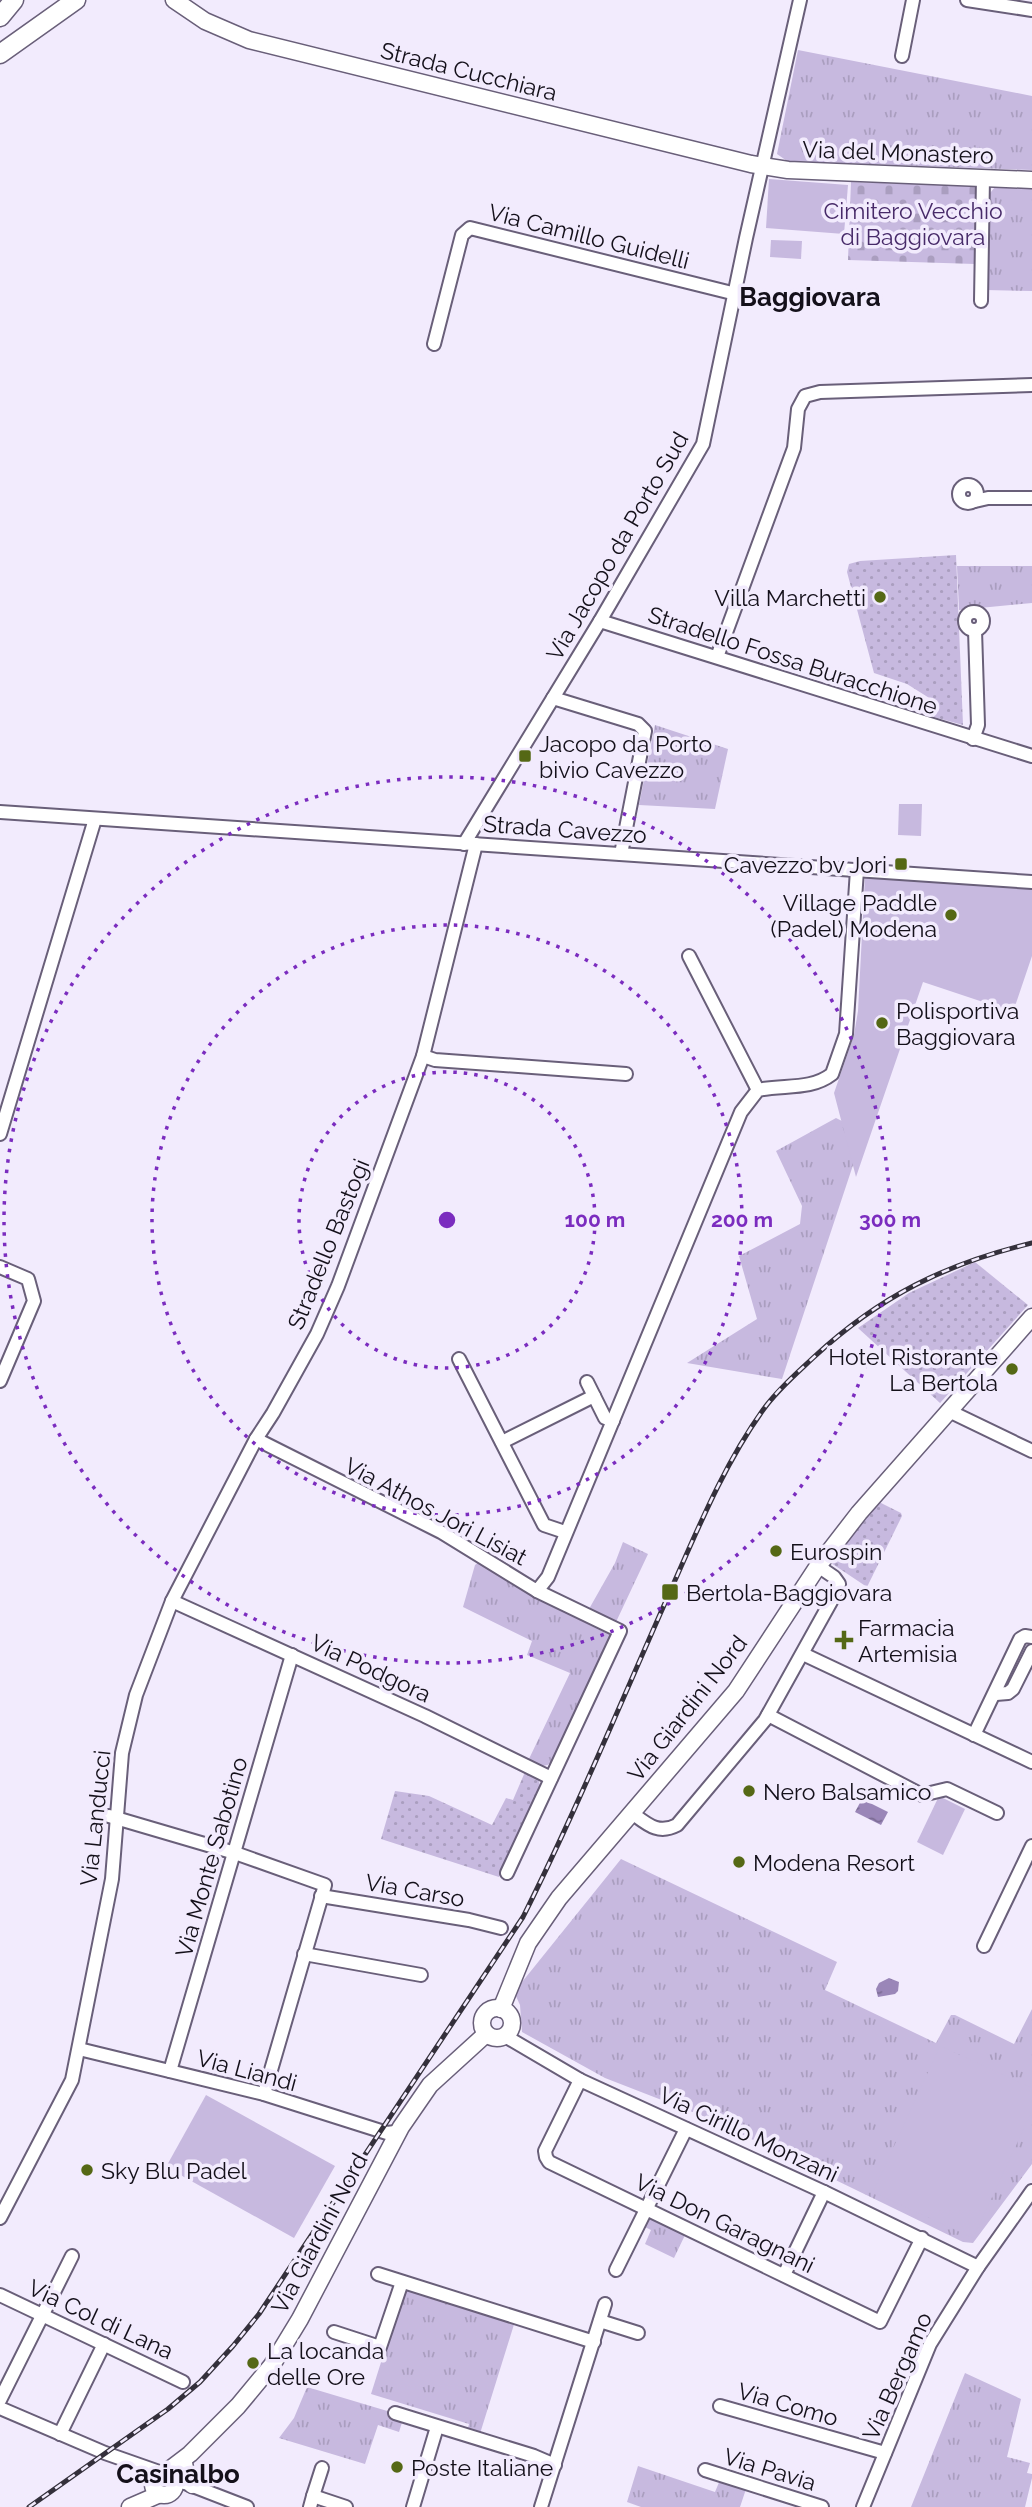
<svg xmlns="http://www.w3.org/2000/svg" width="1032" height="2507" font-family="Raleway,sans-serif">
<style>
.grass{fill:url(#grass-dots)}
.cemetery{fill:url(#cemetery-stones)}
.park{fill:url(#park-tufts)}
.pitch{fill:#c7b9df}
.water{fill:url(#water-ripples)}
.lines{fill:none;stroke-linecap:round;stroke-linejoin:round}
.minor-casing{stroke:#695f79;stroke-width:16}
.major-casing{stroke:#695f79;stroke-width:19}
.highway-casing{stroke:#695f79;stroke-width:21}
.minor{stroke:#fff;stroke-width:12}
.major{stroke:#fff;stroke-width:16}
.highway{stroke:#fff;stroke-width:18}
.rail-casing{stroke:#34303b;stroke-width:5}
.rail{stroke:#f2ebfd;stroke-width:2.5;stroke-dasharray:8;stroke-linecap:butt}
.ring{fill:none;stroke:#7b2cbf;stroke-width:3.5;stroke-dasharray:3.5 7}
.poi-dot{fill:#556815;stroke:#f2ebfd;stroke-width:2.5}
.labels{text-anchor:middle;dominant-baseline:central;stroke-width:7;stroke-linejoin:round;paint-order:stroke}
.street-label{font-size:23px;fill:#14101a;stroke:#f2ebfd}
.park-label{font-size:23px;fill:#472a69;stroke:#f2ebfd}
.poi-label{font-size:23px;fill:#14101a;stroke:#f2ebfd;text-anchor:start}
.quarter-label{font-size:26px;font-weight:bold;fill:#14101a;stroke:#f2ebfd}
.centre{fill:#7b2cbf;stroke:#f2ebfd;stroke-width:3.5}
.ring-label{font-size:21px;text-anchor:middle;font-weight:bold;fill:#7b2cbf;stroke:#f2ebfd;stroke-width:7;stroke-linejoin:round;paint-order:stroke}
</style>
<defs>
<pattern id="grass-dots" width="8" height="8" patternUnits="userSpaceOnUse" patternTransform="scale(1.75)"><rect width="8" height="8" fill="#c7b9df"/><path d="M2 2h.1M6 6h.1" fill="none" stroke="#aa9ebf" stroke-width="1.8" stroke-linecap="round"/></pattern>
<pattern id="cemetery-stones" width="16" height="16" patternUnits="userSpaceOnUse" patternTransform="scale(1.75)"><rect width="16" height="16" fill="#c7b9df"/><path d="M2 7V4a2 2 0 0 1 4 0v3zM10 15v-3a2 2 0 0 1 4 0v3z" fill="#aa9ebf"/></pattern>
<pattern id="park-tufts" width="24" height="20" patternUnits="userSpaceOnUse" patternTransform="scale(1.75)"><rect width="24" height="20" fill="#c7b9df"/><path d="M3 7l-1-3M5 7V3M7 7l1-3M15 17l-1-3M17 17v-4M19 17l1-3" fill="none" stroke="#aa9ebf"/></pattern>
<pattern id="water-ripples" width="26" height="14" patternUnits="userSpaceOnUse" patternTransform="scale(1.75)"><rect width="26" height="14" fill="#9a86b8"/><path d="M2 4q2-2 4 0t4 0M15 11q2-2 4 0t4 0" fill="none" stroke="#7c6c95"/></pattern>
</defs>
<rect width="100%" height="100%" fill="#f2ebfd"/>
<g class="grass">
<path d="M956,555L963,725L934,717L936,706L934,701L907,684L874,673L847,572L849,564L860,561Z"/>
<path d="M975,1262L1028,1305L940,1403L858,1328L909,1293Z"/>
<path d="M879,1502L901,1513L902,1516L867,1587L831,1563Z"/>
<path d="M525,1772L538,1778L540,1785L499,1877L381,1839L395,1791L429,1796L492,1825L506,1798L513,1800Z"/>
</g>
<path class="cemetery" d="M851,182L977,186L975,264L848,260Z"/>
<g class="park">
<path d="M798,50L1032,96V170L787,161L777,154Z"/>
<path d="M995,187L1032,188V291L985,290L986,198Z"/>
<path d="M957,566H1032V603L959,610Z"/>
<path d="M655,725L728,749L715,809L639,805Z"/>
<path d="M836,1118L864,1132L782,1379L687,1363L757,1319L739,1256L800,1224L802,1206L776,1151Z"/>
<path d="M623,1542L648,1554L616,1622L589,1609L615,1563Z"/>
<path d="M479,1562L609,1632L611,1638L552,1762C544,1769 537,1765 528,1761L570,1673L527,1655L532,1641L463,1607L475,1565Z"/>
<path d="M621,1859L837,1962L825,1990L936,2043L951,2015H955L1014,2044L1032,2009V2164L973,2243L963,2242L708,2118L605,2078L522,2032L520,2005L514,1992Z"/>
<path d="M655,2218L686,2233L674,2258L645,2244L651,2230L645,2227L649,2220Z"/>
<path d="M406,2283L516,2318L478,2440L466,2436L469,2424L371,2394Z"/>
<path d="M965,2373L1021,2399L1007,2457L1030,2463L1027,2473L1032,2474V2478L1025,2507H911Z"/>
<path d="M307,2387L404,2416L399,2432L378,2425L365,2464L279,2438L294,2418Z"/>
<path d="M638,2466L715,2492L720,2480L746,2489L740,2507H641L627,2502Z"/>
</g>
<g class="pitch">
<path d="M769,179L848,185L844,234L766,228Z"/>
<path d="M771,240L802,241L801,259L770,257Z"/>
<path d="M899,804H922L921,836L898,835Z"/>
<path d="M865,877L1032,889V956L1013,1012L923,982L856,1177L834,1093L854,1035L858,1011Z"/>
<path d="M939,1796L965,1809L943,1855L917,1842Z"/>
<path d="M940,2046L1032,2088V2111L973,2238L873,2192Z"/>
<path d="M206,2095L335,2166L294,2238L166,2167Z"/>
</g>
<g class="water">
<path d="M862,1799L888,1812L881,1825L855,1812Z"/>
<path d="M889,1978L899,1982L898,1991L895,1994L878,1997L876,1989L879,1983Z"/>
</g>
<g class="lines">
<defs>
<g id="minor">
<path d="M967,0L1032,10"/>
<path d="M902,56L913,0"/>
<path d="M981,301L983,178"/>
<path d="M434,344L462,235L470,228L736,294"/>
<circle cx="968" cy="494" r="9"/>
<path d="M975,501L988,498H1032"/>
<circle cx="974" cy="621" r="9"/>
<path d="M600,621L1032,756"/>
<path d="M717,657L794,448L798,409L805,396L820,392L1032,385"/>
<path d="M553,698L638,724L645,731L621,854"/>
<path d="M973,739L978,725L975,630"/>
<path d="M0,812L1032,882"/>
<path d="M464,844L600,621L703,444L746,238L800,0"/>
<path d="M689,956L758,1090"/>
<path d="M423,1056L435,1060L626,1074"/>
<path d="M0,1134L95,819"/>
<path d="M0,1267L28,1279L34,1301L0,1381"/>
<path d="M459,1359L544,1525L565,1532"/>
<path d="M587,1382L605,1418L613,1421"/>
<path d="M949,1411L1032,1451"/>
<path d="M256,1439L441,1532L537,1591L548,1577L741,1112L758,1090C783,1084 810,1091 832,1074L846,1034L857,870"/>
<path d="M502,1442L594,1396"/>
<path d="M172,1601L425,1716L551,1778"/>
<path d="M803,1654L1032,1762"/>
<path d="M996,1694L1008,1693L1013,1689L1032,1651"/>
<path d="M768,1715L922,1795L947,1789L997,1813"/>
<path d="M974,1735L1020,1639L1025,1636L1032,1637"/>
<path d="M632,1813C647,1824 658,1835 677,1825L765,1720L834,1596L839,1584L834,1577L818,1566"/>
<path d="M109,1816L235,1853L325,1885L264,2094"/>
<path d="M507,1873L620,1631L537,1591"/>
<path d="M321,1896L469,1920L501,1928"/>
<path d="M984,1946L1032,1846"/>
<path d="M304,1954L421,1975"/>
<path d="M505,2036L580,2080L824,2192L978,2267"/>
<path d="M79,2049L264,2094L387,2133L395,2132L401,2127"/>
<path d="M170,2071L292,1655"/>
<path d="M580,2080L545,2151L546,2157L549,2162L880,2322L922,2238"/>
<path d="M0,2218L72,2080L112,1879L122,1753L136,1695L172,1601L256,1439L273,1413L317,1334L338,1286L423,1056L476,844"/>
<path d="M616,2270L686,2129"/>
<path d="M378,2274L594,2342"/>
<path d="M784,2275L824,2192"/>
<path d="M0,2295L183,2382"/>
<path d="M600,2321L638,2333"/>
<path d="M334,2332L380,2347L402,2282"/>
<path d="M0,2400L72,2256"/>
<path d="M720,2406L885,2453"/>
<path d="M0,2408L105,2453L162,2473"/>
<path d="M395,2413L534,2456L555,2465"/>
<path d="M60,2434L104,2344"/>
<path d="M145,2468L153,2485"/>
<path d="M705,2470L822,2507"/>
<path d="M175,2481L185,2483L247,2507"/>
<path d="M313,2496L322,2468"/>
<path d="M310,2507L313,2496L346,2507"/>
<path d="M413,2507L437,2427"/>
<path d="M541,2507L605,2304"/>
<path d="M863,2507L930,2344L978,2267L1032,2191"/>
</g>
<g id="major">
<path d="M174,0L205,21L249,40L751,164L788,170L1032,180"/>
<circle cx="497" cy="2023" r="15"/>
<path d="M501,2009L528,1943L559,1898L736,1691L818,1566L859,1513L1032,1317"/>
<path d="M184,2463L186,2474L192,2485"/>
<path d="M165,2473L190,2454L238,2406L272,2365L300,2319L401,2127L430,2085L486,2034"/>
<circle cx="164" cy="2484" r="11"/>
<path d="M130,2507L160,2494"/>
</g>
<g id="highway">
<path d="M0,17L14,0"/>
<path d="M0,54L76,0"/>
</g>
</defs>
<use href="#minor" class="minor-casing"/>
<use href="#major" class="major-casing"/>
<use href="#highway" class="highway-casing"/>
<use href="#minor" class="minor"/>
<use href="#major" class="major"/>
<use href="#highway" class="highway"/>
<defs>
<path id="rail" d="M29,2507L168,2409L200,2382L233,2346L259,2314L523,1917C576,1811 621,1702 669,1594C697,1531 723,1466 763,1410C777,1390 797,1373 814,1357C880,1296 945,1264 1032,1243"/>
</defs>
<use href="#rail" class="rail-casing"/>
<use href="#rail" class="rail"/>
</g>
<g class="ring">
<circle cx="447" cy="1220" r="148"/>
<circle cx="447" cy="1220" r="295"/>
<circle cx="447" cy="1220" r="443"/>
</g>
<g class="poi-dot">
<circle cx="880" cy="597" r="7"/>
<rect x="518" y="749" width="14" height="14" rx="3.5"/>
<rect x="894" y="857" width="14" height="14" rx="3.5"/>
<circle cx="951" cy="915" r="7"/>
<circle cx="882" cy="1023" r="7"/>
<circle cx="1012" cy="1369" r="7"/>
<circle cx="776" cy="1551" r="7"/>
<rect x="661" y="1583" width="18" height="18" rx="3.5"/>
<path d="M840.5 1629.5h7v7h7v7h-7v7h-7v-7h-7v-7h7z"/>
<circle cx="749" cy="1791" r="7"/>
<circle cx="739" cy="1862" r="7"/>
<circle cx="87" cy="2170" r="7"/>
<circle cx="253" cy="2363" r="7"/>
<circle cx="397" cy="2467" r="7"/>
</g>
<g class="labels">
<g class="street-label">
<text transform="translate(469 71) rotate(14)">Strada Cucchiara</text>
<text transform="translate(898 152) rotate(2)">Via del Monastero</text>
<text transform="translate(589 236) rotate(14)">Via Camillo Guidelli</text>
<text transform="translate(617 546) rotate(-60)">Via Jacopo da Porto Sud</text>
<text transform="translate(793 660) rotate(18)">Stradello Fossa Buracchione</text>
<text transform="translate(565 829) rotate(4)">Strada Cavezzo</text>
<text transform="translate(328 1244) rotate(-68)">Stradello Bastogi</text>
<text transform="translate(436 1511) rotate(28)">Via Athos Jori Lisiat</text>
<text transform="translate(371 1668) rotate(25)">Via Podgora</text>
<text transform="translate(687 1708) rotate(-52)">Via Giardini Nord</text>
<text transform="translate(95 1818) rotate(-84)">Via Landucci</text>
<text transform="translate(211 1857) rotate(-74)">Via Monte Sabotino</text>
<text transform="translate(415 1890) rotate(10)">Via Carso</text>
<text transform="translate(247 2070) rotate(15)">Via Liandi</text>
<text transform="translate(749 2134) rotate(25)">Via Cirillo Monzani</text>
<text transform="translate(725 2223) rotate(26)">Via Don Garagnani</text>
<text transform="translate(319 2233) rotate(-62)">Via Giardini Nord</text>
<text transform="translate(101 2319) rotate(25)">Via Col di Lana</text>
<text transform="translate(897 2376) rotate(-66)">Via Bergamo</text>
<text transform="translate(788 2404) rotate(16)">Via Como</text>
<text transform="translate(770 2469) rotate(17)">Via Pavia</text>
</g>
<g class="park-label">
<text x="913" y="210">Cimitero Vecchio<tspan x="913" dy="26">di Baggiovara</tspan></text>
</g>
<g class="poi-label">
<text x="866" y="597" text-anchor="end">Villa Marchetti</text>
<text x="539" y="743">Jacopo da Porto<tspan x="539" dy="26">bivio Cavezzo</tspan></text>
<text x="887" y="864" text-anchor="end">Cavezzo bv Jori</text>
<text x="937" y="902" text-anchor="end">Village Paddle<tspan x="937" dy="26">(Padel) Modena</tspan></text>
<text x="896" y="1010">Polisportiva<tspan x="896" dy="26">Baggiovara</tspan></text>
<text x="998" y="1356" text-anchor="end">Hotel Ristorante<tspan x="998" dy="26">La Bertola</tspan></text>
<text x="790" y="1551">Eurospin</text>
<text x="686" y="1592">Bertola-Baggiovara</text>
<text x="858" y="1627">Farmacia<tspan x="858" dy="26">Artemisia</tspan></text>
<text x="763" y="1791">Nero Balsamico</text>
<text x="753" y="1862">Modena Resort</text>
<text x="101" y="2170">Sky Blu Padel</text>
<text x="267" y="2350">La locanda<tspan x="267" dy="26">delle Ore</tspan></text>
<text x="411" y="2467">Poste Italiane</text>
</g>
<g class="quarter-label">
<text x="810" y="297">Baggiovara</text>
<text x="178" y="2474">Casinalbo</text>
</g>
</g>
<circle cx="447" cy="1220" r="10" class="centre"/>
<g class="ring-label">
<text x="595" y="1227">100 m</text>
<text x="742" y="1227">200 m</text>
<text x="890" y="1227">300 m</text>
</g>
</svg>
